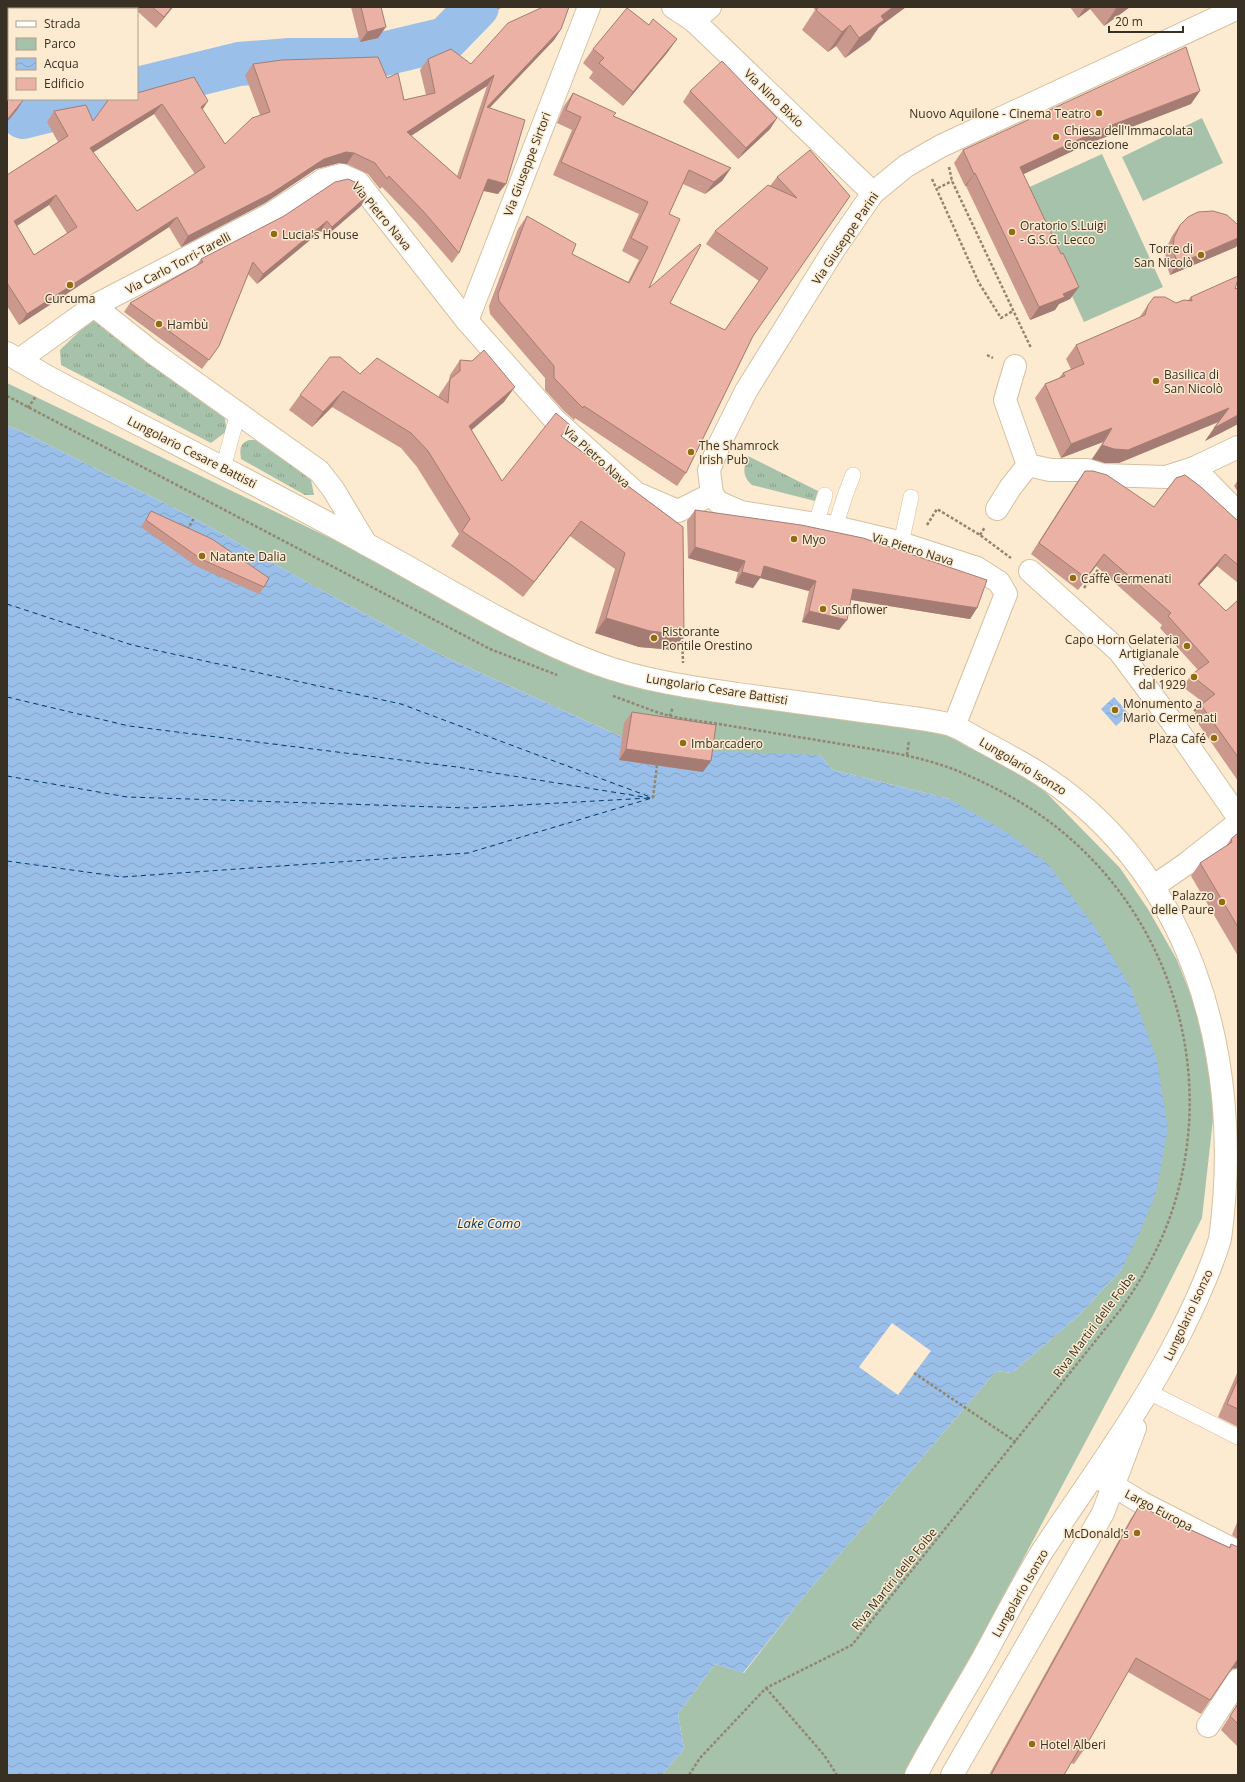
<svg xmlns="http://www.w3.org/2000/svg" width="1245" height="1782" font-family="'Open Sans',sans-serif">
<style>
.grass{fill:url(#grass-tufts)}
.park{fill:#a7c2aa}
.water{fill:url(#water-waves)}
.pier{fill:#fcebd0}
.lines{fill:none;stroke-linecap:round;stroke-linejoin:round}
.river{stroke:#9abfe8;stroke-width:44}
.ferry{stroke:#003b6b;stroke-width:1;stroke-dasharray:5 4;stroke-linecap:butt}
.service-casing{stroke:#d6c0a0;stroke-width:16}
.pedestrian-casing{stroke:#d6c0a0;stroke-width:24}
.minor-casing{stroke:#d6c0a0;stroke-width:24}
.tertiary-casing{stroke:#d6c0a0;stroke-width:24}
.secondary-casing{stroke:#d6c0a0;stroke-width:24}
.path{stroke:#928673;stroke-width:2.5;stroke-dasharray:3 2;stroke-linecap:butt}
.service{stroke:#fff;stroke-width:15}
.pedestrian{stroke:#fff;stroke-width:22}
.minor{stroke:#fff;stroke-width:22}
.tertiary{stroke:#fff;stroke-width:22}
.secondary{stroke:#fff;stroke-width:22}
.wall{fill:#ca988d;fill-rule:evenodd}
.shaded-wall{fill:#a47c73}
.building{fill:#ebb1a4;stroke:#a47c73;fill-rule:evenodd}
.poi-dot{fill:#926b13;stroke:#fcebd0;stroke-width:1.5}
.labels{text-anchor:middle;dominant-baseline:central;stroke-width:3;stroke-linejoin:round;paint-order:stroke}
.street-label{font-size:12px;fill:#383023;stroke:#fcebd0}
.poi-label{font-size:12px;fill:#383023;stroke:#fcebd0;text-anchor:start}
.water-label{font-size:13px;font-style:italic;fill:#003b6b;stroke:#fcebd0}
</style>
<defs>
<pattern id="grass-tufts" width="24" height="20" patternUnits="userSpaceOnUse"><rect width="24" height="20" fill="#a7c2aa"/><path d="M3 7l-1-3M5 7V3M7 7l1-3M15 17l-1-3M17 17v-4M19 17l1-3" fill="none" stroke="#899e8a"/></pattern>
<pattern id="water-waves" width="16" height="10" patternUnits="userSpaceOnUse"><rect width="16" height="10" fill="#9abfe8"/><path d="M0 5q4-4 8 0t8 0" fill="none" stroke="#85a4c7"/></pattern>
</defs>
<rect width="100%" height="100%" fill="#fcebd0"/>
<g class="grass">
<path d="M93,318L224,415L227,431L211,443L61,365L60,350Z"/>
<path d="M249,440H257L311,480L314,495H305L241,459C240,450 239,444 249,440Z"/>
<path d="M748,456L818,491L815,501L752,485C742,477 743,467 748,456Z"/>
</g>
<g class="park">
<path d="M1202,118L1223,163L1143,201L1122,157Z"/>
<path d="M1102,154L1163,287L1084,322L1023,190Z"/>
<path d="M7,383L639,686L934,730L1026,772L1120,868L1148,909L1177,960L1192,998L1210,1057L1214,1110L1202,1218L1152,1317L908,1775H662L684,1749L678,1714L715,1664L744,1673L800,1601L996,1371L1012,1373L1078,1316L1122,1269L950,799L833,770L820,755L619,760L622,737L441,655L312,585L194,518L19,430L7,426Z"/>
</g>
<g class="water">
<path d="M7,426L19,430L194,518L312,585L441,655L622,737L706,751L820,755L833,770L950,799L1008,833L1048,864L1095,927L1131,988L1157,1060L1168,1129L1156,1193L1140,1232L1122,1269L1078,1316L1012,1373L996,1371L800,1601L743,1673L715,1664L678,1714L684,1749L662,1775H7Z"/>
<path d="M1114,697L1129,714L1116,726L1101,709Z"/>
</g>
<path class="pier" d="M892,1323L931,1351L898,1395L859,1367Z"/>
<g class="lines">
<g class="river">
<path d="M137,89L239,64L290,60H358L446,39L477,7"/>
<path d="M23,117L96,99"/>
</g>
<g class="ferry">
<path d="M7,604L132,645L401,704L653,798"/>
<path d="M7,697L129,726L457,767L650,798"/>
<path d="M7,776L127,797L468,808L650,798"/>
<path d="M7,861L122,877L468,853L652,798"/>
</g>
<defs>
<g id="service">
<path d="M75,8L76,9"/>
<path d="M223,468L238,413"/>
<path d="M816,523L825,495"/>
<path d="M835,527L846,493L853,475"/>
<path d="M901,544L911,497"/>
<path d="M1149,1392L1238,1437"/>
</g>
<g id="pedestrian">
<path d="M1030,571L1119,651L1172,722L1238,817"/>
<path d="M1157,884L1186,864L1238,823"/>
</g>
<g id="minor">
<path d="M673,7L694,21L873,193"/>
<path d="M694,21L710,7"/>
<path d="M94,306L152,352L319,471L333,489L366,544"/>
<path d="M467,321L589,7"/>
<path d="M19,360L94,306L271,214L323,180L342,175L358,182L467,321L555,420L636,493L678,511L712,494"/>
<path d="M1028,465L1050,470H1087L1103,475L1166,477L1194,468L1238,447"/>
<path d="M1194,468L1238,513"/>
<path d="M997,509L1010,488L1028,465L1005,400L1015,366"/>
<path d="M1096,1477L1114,1486L1142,1503L1238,1552"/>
<path d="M1208,1726L1238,1680"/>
</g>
<path id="tertiary" d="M954,726L1006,594L999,582L977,568L894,541L835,527L741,512L718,502L712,494L709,470L719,445L746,391L835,248L873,193L906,166L941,146L1238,8"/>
<g id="secondary">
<path d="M7,353L48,377C154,433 261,486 366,544C441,584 515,633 595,663C640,680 689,687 737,694C782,700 826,706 870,712C896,716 923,718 948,724C959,727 968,734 978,739C995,748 1011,757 1027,766C1191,862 1245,1056 1220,1239C1210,1272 1196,1302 1181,1332C1142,1409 1091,1478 1043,1550C1021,1585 1003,1622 983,1658C961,1697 937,1735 916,1775"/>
<path d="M952,1775L1103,1513L1135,1428"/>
</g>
</defs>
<use href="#service" class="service-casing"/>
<use href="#pedestrian" class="pedestrian-casing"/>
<use href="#minor" class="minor-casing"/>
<use href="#tertiary" class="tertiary-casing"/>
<use href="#secondary" class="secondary-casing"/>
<g class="path">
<path d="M949,167L952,181L1031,348"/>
<path d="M932,179L979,283L1001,318L1013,311"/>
<path d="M938,188L952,181"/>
<path d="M987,355L993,358"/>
<path d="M7,396L490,649L557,675"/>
<path d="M28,408L36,396"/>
<path d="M927,525L937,509L980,535L1011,558"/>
<path d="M187,530L194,518"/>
<path d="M980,535L985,527"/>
<path d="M1084,588L1100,567"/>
<path d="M682,636L683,663"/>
<path d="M613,696C631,702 651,711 670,716C688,720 707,722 725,725C761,731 798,737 835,743C876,750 918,755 958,771C996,787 1035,808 1066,835C1167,920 1212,1059 1179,1187C1168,1232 1147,1272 1121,1309L852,1645L766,1688L700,1758L689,1775"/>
<path d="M1194,711L1203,705"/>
<path d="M668,721L673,707"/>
<path d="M907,755L909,740"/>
<path d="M653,798L657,765"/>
<path d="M914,1373L1016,1442"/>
<path d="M766,1688L824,1755L837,1775"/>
</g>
<use href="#service" class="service"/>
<use href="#pedestrian" class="pedestrian"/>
<use href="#minor" class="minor"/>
<use href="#tertiary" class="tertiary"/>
<use href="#secondary" class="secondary"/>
</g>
<g class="wall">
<path d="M132,7H173L156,28L137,11V9H134Z"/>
<path d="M351,7H381L378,38L360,42Z"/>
<path d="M813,7H906L879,27L870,40L845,58L836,46L828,52L802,30L815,10Z"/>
<path d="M1070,7H1130L1104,26L1090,9L1078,18Z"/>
<path d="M649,25L677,39L667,53L623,106L589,78L593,72L583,63L593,49Z"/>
<path d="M561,29L554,40L489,108L498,194L483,191L459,253L452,263L417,223L382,187L380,189L368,174L347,164L339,163L316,169L265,203L181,247L169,227L19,325L7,306V175L58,142L47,122L54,111L93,121L137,99L202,110L225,144L260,115L245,75L253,64L387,78L404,100L426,95L420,70L428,59L471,64ZM487,86L457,176L411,136ZM154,114L195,174L137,211L93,152ZM49,205L67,233L34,255L17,226Z"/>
<path d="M690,91L777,118L770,129L738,159L683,102Z"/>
<path d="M573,93L614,116L731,168L722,181L705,194L683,184L669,214L649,288L670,303L725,330L759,281L706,244L715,231L770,186L777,177L850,196L753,336L686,473L677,486L575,418L574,420L564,411L545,390V378L490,314L489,306L518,229L527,216L572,254L628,282L639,260L622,251L639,214L553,175L572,130L557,123L564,106Z"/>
<path d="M1191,104L1090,143L1023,174L1061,254L1079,287L1070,299L1059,304L1055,310L1030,320L966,186H965L954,163L963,150Z"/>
<path d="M361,206L325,237L321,231L257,284L248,274L219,346L202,369L124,312L130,303L196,266L201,259Z"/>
<path d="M1180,225H1238V244L1236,247L1170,275L1165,261L1166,249L1172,236Z"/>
<path d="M1238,288V424L1205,441L1219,422L1119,463H1105L1092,459L1103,442L1061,458L1035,398L1045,384L1059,378L1063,373L1071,369L1066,359L1076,345L1139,318L1148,305L1176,303L1188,300L1191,297L1235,289Z"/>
<path d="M460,360L504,402L471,430L502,481L561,436L683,527L674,650L639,647L595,633L615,569L570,536L523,597L502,581L451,546L459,534L417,467L401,448L332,407L312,427L289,410L300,395L360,374L439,397V395L449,380L450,375Z"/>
<path d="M1085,471L1154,507L1238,521V583L1217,566L1199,585L1226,611L1238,600V781L1193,716L1201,705L1204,703L1183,687L1191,675L1198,670L1160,628L1162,625L1096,566L1078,590L1031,554L1077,482Z"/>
<path d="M1238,480V492L1234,486Z"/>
<path d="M695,510L977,608L970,619L851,600L839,630L802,622L809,591L760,578L753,588L735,583L738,572L688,558L687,521Z"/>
<path d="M151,511L264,587L259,594L196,566L141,527Z"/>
<path d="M632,712L703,772L619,760L624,723Z"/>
<path d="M1238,833V956L1191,876L1200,863L1226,846L1231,839Z"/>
<path d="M1238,1371V1427L1218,1417Z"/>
<path d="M1139,1506L1229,1547L1231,1544L1232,1669L1229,1672L1201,1714L1128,1672L1083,1751L1074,1764L1071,1763L1064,1775H989L1130,1520Z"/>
<path d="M1238,1520V1539L1232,1535Z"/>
<path d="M1238,1703V1747L1221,1730Z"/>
</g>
<g class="shaded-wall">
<path d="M172,7H173L156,28L164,17Z"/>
<path d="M499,7H506L497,9Z"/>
<path d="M893,7H906L879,27L870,40L845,58L859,38L881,16Z"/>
<path d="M1085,7H1092L1090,9L1078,18Z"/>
<path d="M1117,7H1130L1104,26Z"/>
<path d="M850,25L836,46L828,52L842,32Z"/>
<path d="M386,27L378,38L360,42L367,32Z"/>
<path d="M561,29L554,40L480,118L487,107Z"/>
<path d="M677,39L667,53L623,106L633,92Z"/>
<path d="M494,75L487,86L400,143L407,132Z"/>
<path d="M1200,91L1191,104L1090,143L1011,180L1020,167L1099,130Z"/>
<path d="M24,99L17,110L7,122V120Z"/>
<path d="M208,101L201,112V107Z"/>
<path d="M162,104L154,114L83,159L90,148Z"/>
<path d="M777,118L770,129L738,159L746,148Z"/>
<path d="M346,152L354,153L347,164L339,163L316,169L265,203L181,247L188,236L324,159Z"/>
<path d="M731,168L722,181L705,194L714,182Z"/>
<path d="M975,173L966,186H965L974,174Z"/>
<path d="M488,179L506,184L498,194L480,190Z"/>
<path d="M56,195L49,205L7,232L14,221Z"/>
<path d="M367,196L361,206L325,237L332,227Z"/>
<path d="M177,217L169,227L19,325L27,314Z"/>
<path d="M327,221L321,231L257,284L263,274Z"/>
<path d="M1238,238V244L1236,247L1170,275L1178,264Z"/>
<path d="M1079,287L1070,299L1059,304L1055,310L1030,320L1039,307L1063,294Z"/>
<path d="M515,387L504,402L458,442L469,426Z"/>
<path d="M343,391L332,407L312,427L323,412Z"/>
<path d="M1229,408L1220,421L1119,463H1105L1092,459L1102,445Z"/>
<path d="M1238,415V424L1205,441L1214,428Z"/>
<path d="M1112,428L1103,442L1061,458L1071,444Z"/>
<path d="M581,521L570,536L523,597L534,582Z"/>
<path d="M695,547L745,561L738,572L688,558Z"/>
<path d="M1104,554L1096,566L1078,590L1086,578Z"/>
<path d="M1225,554L1217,566L1190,595L1198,584Z"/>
<path d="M764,566L816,581L809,591L760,578L753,588L735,583L742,572Z"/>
<path d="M853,589L977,608L970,619L846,599Z"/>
<path d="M809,611L847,620L839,630L802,622Z"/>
<path d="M606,618L684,635L674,650L639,647L595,633Z"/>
<path d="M626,749L711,761L703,772L619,760Z"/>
<path d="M1238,1659V1668L1232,1669L1228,1673Z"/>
</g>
<g class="building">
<path d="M152,7H172L164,17Z"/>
<path d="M361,7H381L386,27L367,32Z"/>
<path d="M543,7H569L561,29L487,107L525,120L506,184L488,179L459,253L424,212L389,176L387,179L375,163L354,153L346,152L324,159L272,193L188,236L177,217L27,314L7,283V175L68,136L54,111L86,105L93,121L109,99H137V93L194,77L208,101L201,107L225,144L252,118L270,112L253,64L282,60L378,57L387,78L398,73L404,100L435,93L428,59L451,49L471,64L508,23ZM494,75L484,106L460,179L407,132ZM162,104L205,167L137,211L90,148ZM56,195L77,227L34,255L14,221Z"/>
<path d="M819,7H893L881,16L884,20L859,38L850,25L842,32L816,10Z"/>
<path d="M627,8L649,25L653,19L677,39L633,92L599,63L604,58L593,49Z"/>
<path d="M1186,47L1200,91L1099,130L1020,167L1061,254L1063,253L1079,287L1063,294L1065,297L1039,307L975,173L974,174L963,150Z"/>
<path d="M9,49V99H24L7,120V51Z"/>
<path d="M722,61L777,118L746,148L690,91Z"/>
<path d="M573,93L616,113L613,116L731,168L714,182L689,170L669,214L680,219L649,288L700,244L701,245L670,303L725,330L768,268L715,231L768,185L797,198L777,177L810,150L850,196L753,336L686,473L584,406L583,408L573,398L554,378V366L499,301L498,294L527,216L576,244L572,254L629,283L648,247L631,238L648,202L561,162L581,117L566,110Z"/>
<path d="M348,179L357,183L367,196L332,227L327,221L263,274L253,262L219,346L209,360L130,303L203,262L201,259L284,216L335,182Z"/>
<path d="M1213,211L1227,215L1238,225V238L1178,264L1173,250L1174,238L1180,225L1188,217L1198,212Z"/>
<path d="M1238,276V279L1235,289L1238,288V415L1214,428L1229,408L1128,450L1114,449L1102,445L1112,428L1071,444L1045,384L1065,376L1063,373L1084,364L1076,345L1145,315L1148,305L1154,297H1165L1176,303L1184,300L1192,301L1191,297Z"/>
<path d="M484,350L515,387L469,426L502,481L556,413L570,425L561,436L683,527L684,635L650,631L606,618L625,553L581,521L534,582L513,566L462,531L470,519L428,451L411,433L343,391L323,412L300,395L330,357H340L360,374L377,358L448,403L450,379L460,371V360L472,361Z"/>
<path d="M1085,471H1093L1107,475L1154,507L1176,478L1185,475L1201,487L1238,521V565L1225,554L1198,584L1226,611L1238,600V757L1201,705L1215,694L1191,675L1209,662L1168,616L1171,613L1104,554L1086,578L1039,543Z"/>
<path d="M695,510L801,525L863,538L987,580L977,608L853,589L847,620L809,611L816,581L764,566L761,577L742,572L745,561L695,547Z"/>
<path d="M151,511L212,539L269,578L264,587L201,559L146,520Z"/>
<path d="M632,712L716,725L711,761L626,749Z"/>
<path d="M1238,833V927L1200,863L1232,842L1231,839Z"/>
<path d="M1238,1379V1409L1227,1404Z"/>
<path d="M1139,1506L1230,1548L1231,1544L1238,1547V1659L1210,1700L1136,1658L1083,1751L1079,1749L1064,1775H991Z"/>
<path d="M1238,1704V1724L1230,1716Z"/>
</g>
<g class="poi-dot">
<circle cx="1099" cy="113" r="4"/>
<circle cx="1056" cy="137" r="4"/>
<circle cx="1012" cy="232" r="4"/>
<circle cx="274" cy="234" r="4"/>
<circle cx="1201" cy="255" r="4"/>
<circle cx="70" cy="285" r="4"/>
<circle cx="159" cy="324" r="4"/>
<circle cx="1156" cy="381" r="4"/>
<circle cx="691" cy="452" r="4"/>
<circle cx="794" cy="539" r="4"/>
<circle cx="202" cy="556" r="4"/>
<circle cx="1073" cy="578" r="4"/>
<circle cx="823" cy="609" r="4"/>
<circle cx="654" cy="638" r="4"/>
<circle cx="1187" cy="646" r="4"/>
<circle cx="1194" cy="677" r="4"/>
<circle cx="1115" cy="710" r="4"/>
<circle cx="1214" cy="738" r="4"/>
<circle cx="683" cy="743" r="4"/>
<circle cx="1222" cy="902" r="4"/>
<circle cx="1137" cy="1533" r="4"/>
<circle cx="1032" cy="1744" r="4"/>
</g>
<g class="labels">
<g class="street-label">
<text transform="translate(774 98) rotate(44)">Via Nino Bixio</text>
<text transform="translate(527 164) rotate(-69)">Via Giuseppe Sirtori</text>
<text transform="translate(382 216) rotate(50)">Via Pietro Nava</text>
<text transform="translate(845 238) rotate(-56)">Via Giuseppe Parini</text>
<text transform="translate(178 263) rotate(-28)">Via Carlo Torri-Tarelli</text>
<text transform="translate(192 452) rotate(27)">Lungolario Cesare Battisti</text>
<text transform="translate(597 457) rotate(42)">Via Pietro Nava</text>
<text transform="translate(913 549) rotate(17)">Via Pietro Nava</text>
<text transform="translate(717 689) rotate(9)">Lungolario Cesare Battisti</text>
<text transform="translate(1023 766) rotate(31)">Lungolario Isonzo</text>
<text transform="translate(1188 1315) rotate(-65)">Lungolario Isonzo</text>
<text transform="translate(1094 1325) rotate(-53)">Riva Martiri delle Foibe</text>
<text transform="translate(1159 1510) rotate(28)">Largo Europa</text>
<text transform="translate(894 1579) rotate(-51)">Riva Martiri delle Foibe</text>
<text transform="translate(1020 1593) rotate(-60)">Lungolario Isonzo</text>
</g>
<g class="poi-label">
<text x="1091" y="113" text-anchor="end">Nuovo Aquilone - Cinema Teatro</text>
<text x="1064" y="130">Chiesa dell'Immacolata<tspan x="1064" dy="14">Concezione</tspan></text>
<text x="1020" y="225">Oratorio S.Luigi<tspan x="1020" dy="14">- G.S.G. Lecco</tspan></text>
<text x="282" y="234">Lucia's House</text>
<text x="1193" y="248" text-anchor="end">Torre di<tspan x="1193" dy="14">San Nicolò</tspan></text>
<text x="70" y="298" text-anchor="middle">Curcuma</text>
<text x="167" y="324">Hambù</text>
<text x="1164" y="374">Basilica di<tspan x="1164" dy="14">San Nicolò</tspan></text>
<text x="699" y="445">The Shamrock<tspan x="699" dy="14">Irish Pub</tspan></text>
<text x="802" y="539">Myo</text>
<text x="210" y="556">Natante Dalia</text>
<text x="1081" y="578">Caffè Cermenati</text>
<text x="831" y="609">Sunflower</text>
<text x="662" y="631">Ristorante<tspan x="662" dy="14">Pontile Orestino</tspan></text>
<text x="1179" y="639" text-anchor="end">Capo Horn Gelateria<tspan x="1179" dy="14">Artigianale</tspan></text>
<text x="1186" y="670" text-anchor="end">Frederico<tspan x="1186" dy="14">dal 1929</tspan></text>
<text x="1123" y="703">Monumento a<tspan x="1123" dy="14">Mario Cermenati</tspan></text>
<text x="1206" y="738" text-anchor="end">Plaza Café</text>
<text x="691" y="743">Imbarcadero</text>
<text x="1214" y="895" text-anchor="end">Palazzo<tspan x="1214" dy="14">delle Paure</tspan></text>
<text x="1129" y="1533" text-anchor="end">McDonald's</text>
<text x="1040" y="1744">Hotel Alberi</text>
</g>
<g class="water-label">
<text x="489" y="1223">Lake Como</text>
</g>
</g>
<rect width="1245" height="1782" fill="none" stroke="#383023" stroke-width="16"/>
<rect x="8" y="8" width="130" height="92" fill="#fcebd0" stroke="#aea08b"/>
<rect x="16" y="21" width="20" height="6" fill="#ffffff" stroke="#aea08b"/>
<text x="44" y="28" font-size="12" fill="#383023">Strada</text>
<rect x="16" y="38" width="20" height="12" fill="#a7c2aa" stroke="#aea08b"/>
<text x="44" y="48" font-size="12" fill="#383023">Parco</text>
<rect x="16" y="58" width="20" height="12" fill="url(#water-waves)" stroke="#aea08b"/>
<text x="44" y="68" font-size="12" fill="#383023">Acqua</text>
<rect x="16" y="78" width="20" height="12" fill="#ebb1a4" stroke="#aea08b"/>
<text x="44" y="88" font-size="12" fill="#383023">Edificio</text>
<path d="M1109 26v6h74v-6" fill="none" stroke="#383023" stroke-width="2"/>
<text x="1115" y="26" font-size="12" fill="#383023" stroke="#fcebd0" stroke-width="3" paint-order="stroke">20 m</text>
</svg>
